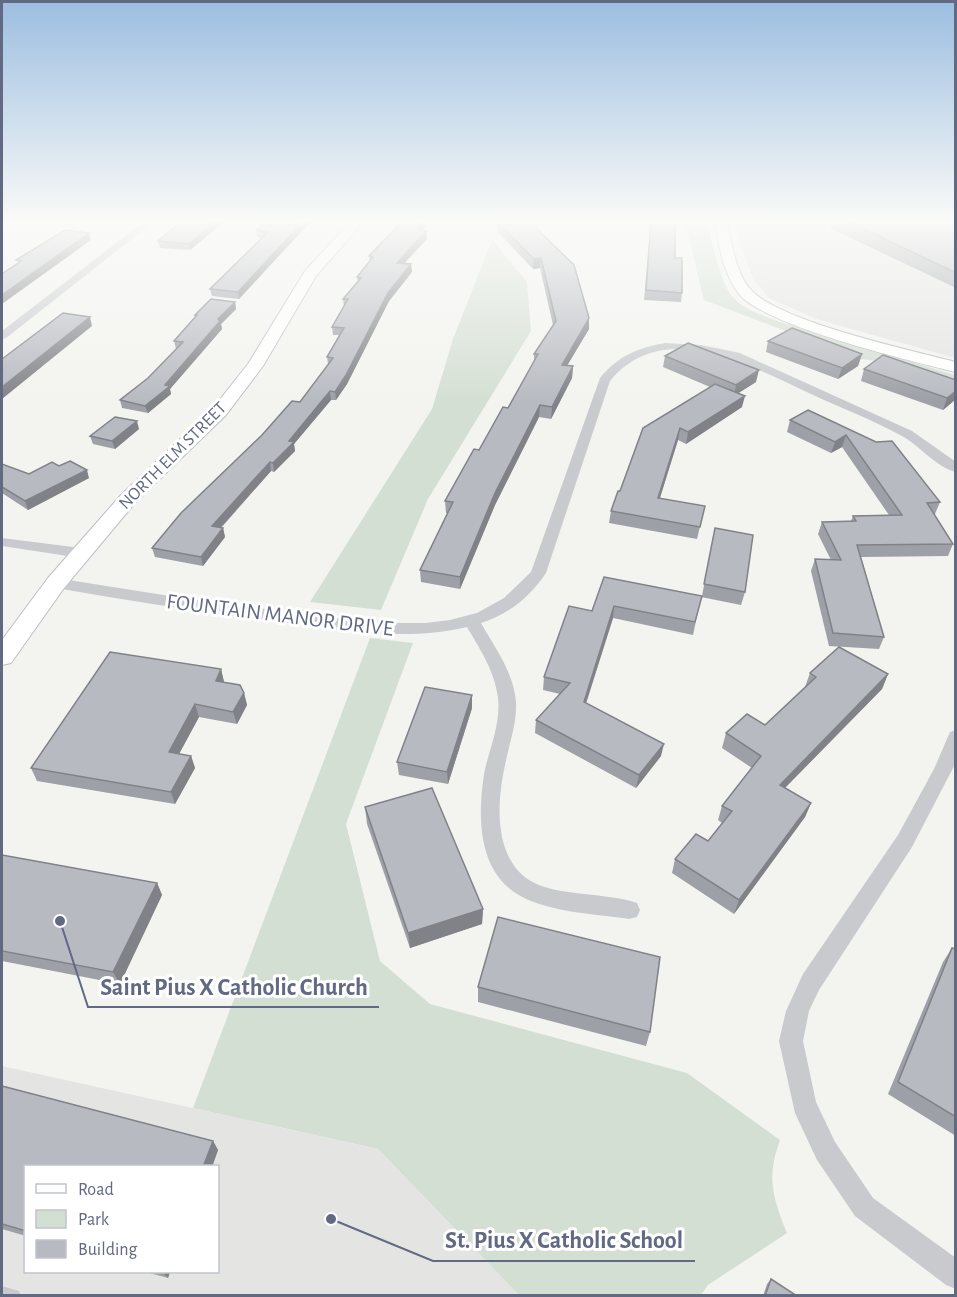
<svg xmlns="http://www.w3.org/2000/svg" width="957" height="1297" font-family="'Alegreya Sans',sans-serif">
<style>
.built{fill:#e4e5e3;fill-rule:evenodd}
.green{fill:#d4dfd3}
.lines{fill:none;stroke-linecap:round;stroke-linejoin:round}
.secondary-casing{stroke:#bcbec4;stroke-width:2}
.lane{fill:#c8cace;fill-rule:evenodd}
.street{fill:#c8cace;fill-rule:evenodd}
.secondary{fill:#fff;fill-rule:evenodd}
.wall{fill:#9da0a6}
.shaded-wall{fill:#808287}
.building{fill:#b7bac1;stroke:#808287;stroke-width:1.5}
.labels{text-anchor:middle;dominant-baseline:central;stroke-width:6;stroke-linejoin:round;paint-order:stroke}
.far-street-label{font-size:18px;fill:#616983;stroke:#fff}
.street-label{font-size:22px;fill:#616983;stroke:#fff}
.leader{fill:none;stroke:#616983;stroke-width:2}
.callout-dot{fill:#616983;stroke:#fff;stroke-width:2}
.callout-label{font-size:24px;text-anchor:middle;font-weight:bold;fill:#616983;stroke:#fff;stroke-width:6;stroke-linejoin:round;paint-order:stroke}
</style>
<rect width="100%" height="100%" fill="#f3f4f0"/>
<g class="built">
<path d="M955,220V358L816,319L769,298L754,281L732,221Z"/>
<path d="M2,1066L378,1149L519,1295L2,1296ZM26,1166H218V1272H26Z"/>
</g>
<g class="green">
<path d="M680,220H706C712,241 719,280 732,296C742,309 762,315 777,321L955,375V382L887,362L859,359L704,300L688,234Z"/>
<path d="M492,240L527,282L531,331L428,499L381,610L310,602L432,409L453,339Z"/>
<path d="M370,638L413,643L346,824L380,961L430,1004L687,1073L780,1140C766,1178 773,1198 787,1233L708,1285L701,1295H519L378,1149L193,1108Z"/>
</g>
<g class="lines">
<defs>
<g id="secondary">
<path d="M352,220H365L316,276L263,366L226,415L135,503L64,588L11,663L2,665V640L48,578L121,495L214,407L248,364L305,271Z"/>
<path d="M714,220H726C732,242 735,273 751,290C781,322 910,350 956,362V372C911,361 765,326 739,294C723,273 719,246 714,220Z"/>
</g>
</defs>
<use href="#secondary" class="secondary-casing"/>
<path class="lane" d="M2,1286L19,1291L21,1296H2Z"/>
<g class="street">
<path d="M146,220H156L6,338L2,339V331Z"/>
<path d="M665,343L701,345L740,353L912,431L956,462V472C936,467 920,446 902,436C873,420 841,408 811,394C750,366 664,316 610,381L546,573C530,597 509,614 481,623C495,648 514,673 516,702C517,724 509,744 505,765C497,802 493,856 529,880C556,897 606,892 637,903L640,910L637,917L629,919C596,914 542,912 514,892C477,866 478,814 484,774C489,749 501,724 498,698C495,672 480,649 467,627C404,642 340,630 277,621C203,612 129,601 56,588L48,583L56,578L195,600L376,623H426L450,620L477,613L504,598L531,572L600,378C618,356 637,348 665,343Z"/>
<path d="M2,538L81,548L88,553L81,558L2,546Z"/>
<path d="M956,730V762L952,770L912,847L819,990L809,1011L803,1041L816,1102L835,1142L873,1198L956,1258V1289L946,1285L855,1216L817,1160L795,1113L779,1041L786,1011L803,974L898,835L934,769L950,732Z"/>
</g>
<use href="#secondary" class="secondary"/>
</g>
<g class="wall">
<path d="M226,220L190,250L160,248L158,241Z"/>
<path d="M528,220L589,318V329L567,365L573,366L572,378L551,419L539,417L495,505L460,589L421,582L420,570L448,513H446L445,501L508,408L534,362V354L553,325L540,268L533,269L497,231V222Z"/>
<path d="M651,220L675,258L682,293L681,302L644,300Z"/>
<path d="M832,220H956V288L830,228Z"/>
<path d="M256,230L300,233L239,299L212,296L210,289L262,238L257,237Z"/>
<path d="M426,231L427,239L404,263L411,264L412,272L389,301L347,384L336,400H331L294,444L295,451L274,472L271,471L221,528H223L225,537L203,566L155,557L152,548L300,402L328,364L327,357L339,335H333L332,327L344,307L343,299L358,282L357,277L370,261L369,256Z"/>
<path d="M235,302L236,309L221,324L222,329L170,389L171,394L148,413L122,408L120,400L148,378L176,349L174,341L195,317V315Z"/>
<path d="M768,341L862,354L858,366L838,379L766,352Z"/>
<path d="M665,356L756,382L738,393L742,407L686,444L678,440L660,498L702,518L697,539L609,523L611,511L620,491L710,387L663,367Z"/>
<path d="M864,369L956,380V399L943,410L861,381Z"/>
<path d="M790,420L876,442L940,502L935,514H934L953,544L948,556L861,557L884,637L879,649L829,646L811,571L815,559L831,560L818,534L822,522L851,521L853,516L889,515L842,447L831,453L787,432Z"/>
<path d="M139,429L115,449L93,444L90,436Z"/>
<path d="M2,464L29,474L59,466L89,478L28,510L2,493Z"/>
<path d="M715,528L745,592L741,605L701,597L693,635L613,618L586,704L661,756L636,788L535,733L536,720L560,694L543,690L544,677L592,611L604,577L702,596Z"/>
<path d="M221,669L224,682L244,693L247,705L237,724L199,717L179,754L191,756L195,768L175,804L37,781L31,768Z"/>
<path d="M810,673L888,674L882,689L785,788L811,803L805,817L734,914L672,873L675,859L708,841L722,823L718,820L722,806L752,768L722,748L726,733L765,725L805,687Z"/>
<path d="M472,695V708L448,784L399,775L397,762Z"/>
<path d="M365,807L483,909L482,924L410,948L367,824Z"/>
<path d="M2,855L157,883L162,895L120,984L2,961Z"/>
<path d="M952,948L956,949V1136L888,1094L943,962Z"/>
<path d="M478,987L650,1032L646,1046L478,1002Z"/>
<path d="M2,1086L213,1141L218,1150L212,1167H26V1236L2,1229Z"/>
<path d="M146,1272H170L168,1278Z"/>
<path d="M771,1279L797,1296H763L767,1284Z"/>
</g>
<g class="shaded-wall">
<path d="M217,220H226L190,250L189,244Z"/>
<path d="M306,220H314L300,233L239,299L238,292L299,226Z"/>
<path d="M425,220H431L417,237V230Z"/>
<path d="M426,231L427,239L398,270L397,263Z"/>
<path d="M89,233L91,240L2,304V295Z"/>
<path d="M541,258L540,268L533,269L534,259Z"/>
<path d="M411,264L412,272L389,301L347,384L336,400L335,392L388,293Z"/>
<path d="M235,302L236,309L221,324L222,329L170,389L171,394L148,413L145,406L165,385L218,319Z"/>
<path d="M90,317L92,326L2,399V387Z"/>
<path d="M589,318V329L561,376L562,365Z"/>
<path d="M862,354L858,366L838,379L842,368Z"/>
<path d="M573,366L572,378L551,419L552,407Z"/>
<path d="M759,370L756,382L734,396L736,385Z"/>
<path d="M330,391L331,400L294,444L295,451L274,472L273,463L289,441Z"/>
<path d="M956,391V399L943,410L947,398Z"/>
<path d="M745,396L742,407L686,444L688,432Z"/>
<path d="M540,405L539,417L495,505L460,589V577L495,493Z"/>
<path d="M137,421L139,429L115,449L112,441Z"/>
<path d="M680,428L678,440L656,510L658,498Z"/>
<path d="M846,435L842,447L831,453L835,442Z"/>
<path d="M270,462L271,471L214,535L212,526Z"/>
<path d="M87,470L89,478L28,510L25,501Z"/>
<path d="M223,528L225,537L203,566L201,557Z"/>
<path d="M614,606L613,618L582,715L584,702Z"/>
<path d="M221,669L224,682L219,694L216,681Z"/>
<path d="M888,674L882,689L774,799L780,785Z"/>
<path d="M244,693L247,705L237,724L233,712Z"/>
<path d="M472,695V708L448,784L447,772Z"/>
<path d="M195,704L199,717L173,765L169,752Z"/>
<path d="M664,744L661,756L636,788L639,775Z"/>
<path d="M191,756L195,768L175,804L171,792Z"/>
<path d="M811,803L805,817L734,914L739,900Z"/>
<path d="M157,883L162,895L120,984L113,972Z"/>
<path d="M483,909L482,924L410,948L408,933Z"/>
<path d="M213,1141L218,1150L212,1167H203Z"/>
<path d="M162,1272H170L168,1278Z"/>
</g>
<g class="building">
<path d="M183,220H217L189,244L158,241Z"/>
<path d="M268,220H306L299,226L238,292L210,289L268,232L256,230Z"/>
<path d="M402,220H425L417,230L426,231L397,263L411,264L388,293L346,375L335,392L330,391L289,441L294,442L273,463L270,462L212,526L223,528L201,557L152,548L181,513L262,435L292,401L300,402L333,358L327,357L344,328L332,327L348,299H343L361,278L357,277L373,257L369,256L394,230Z"/>
<path d="M503,220H528L574,265L589,318L562,365L573,366L552,407L540,405L495,493L460,577L420,570L453,502L445,501L474,449L479,450L503,407L508,408L538,354H534L556,321L541,258L534,259L497,222Z"/>
<path d="M651,220H675V258H682V293L646,290Z"/>
<path d="M845,220H956V273Z"/>
<path d="M65,230L89,233L2,295V274L21,261L16,260Z"/>
<path d="M211,299L235,302L218,319L220,321L165,385L170,386L145,406L120,400L148,378L183,342L174,341L197,315H195Z"/>
<path d="M63,313L90,317L2,387V359Z"/>
<path d="M792,328L862,354L842,368L768,341Z"/>
<path d="M688,343L759,370L736,385L665,356Z"/>
<path d="M883,355L956,380V391L947,398L864,369Z"/>
<path d="M715,384L745,396L688,432L680,428L658,498L705,506L700,527L611,511L618,491H620L643,428Z"/>
<path d="M808,410L876,442L892,441L940,502L927,503L953,544L857,545L884,637L833,633L815,559L841,560L822,522L856,521L853,516L902,515L846,435L835,442L790,420Z"/>
<path d="M115,417L137,421L112,441L90,436Z"/>
<path d="M70,461L87,470L25,501L2,487V464L29,474L52,462L59,466Z"/>
<path d="M715,528L753,535L745,592L704,584Z"/>
<path d="M604,577L702,596L695,622L614,606L584,702L664,744L639,775L536,720L570,683L544,677L569,606L592,611Z"/>
<path d="M839,647L888,674L780,785L811,803L739,900L675,859L696,834L708,841L732,811L722,806L761,756L726,733L747,714L765,725L816,677L810,673Z"/>
<path d="M110,652L221,669L216,681L240,685L244,693L233,712L195,704L169,752L191,756L171,792L31,768Z"/>
<path d="M425,687L472,695L447,772L397,762Z"/>
<path d="M432,788L483,909L408,933L365,807Z"/>
<path d="M2,855L157,883L113,972L2,951Z"/>
<path d="M498,917L660,957L650,1032L478,987Z"/>
<path d="M952,948L956,949V1117L898,1082Z"/>
<path d="M2,1086L213,1141L203,1167H26V1231L2,1224Z"/>
<path d="M771,1279L797,1296H765Z"/>
</g>
<linearGradient id="sky" x2="0" y2="1"><stop stop-color="#9cbee0"/><stop offset="0.55" stop-color="#fafaf8"/><stop offset="1" stop-color="#fafaf8" stop-opacity="0"/></linearGradient>
<rect width="957" height="402" fill="url(#sky)"/>
<g class="labels">
<g class="far-street-label">
<text transform="translate(173 456) rotate(-45)">NORTH ELM STREET</text>
</g>
<g class="street-label">
<text transform="translate(280 615) rotate(7)">FOUNTAIN MANOR DRIVE</text>
</g>
</g>
<path class="leader" d="M60 921L88 1007H379M331 1219L433 1261H695"/>
<g class="callout-dot">
<circle cx="60" cy="921" r="6"/>
<circle cx="331" cy="1219" r="6"/>
</g>
<g class="callout-label">
<text x="234" y="995">Saint Pius X Catholic Church</text>
<text x="564" y="1248">St. Pius X Catholic School</text>
</g>
<rect width="957" height="1297" fill="none" stroke="#616983" stroke-width="6"/>
<rect x="24" y="1165" width="195" height="108" fill="#ffffff" stroke="#c0c3cd" stroke-width="1.5"/>
<rect x="36" y="1184" width="30" height="9" fill="#ffffff" stroke="#c0c3cd" stroke-width="1.5"/>
<text x="78" y="1195" font-size="18" fill="#616983">Road</text>
<rect x="36" y="1210" width="30" height="18" fill="#d4dfd3" stroke="#c0c3cd" stroke-width="1.5"/>
<text x="78" y="1225" font-size="18" fill="#616983">Park</text>
<rect x="36" y="1240" width="30" height="18" fill="#b7bac1" stroke="#c0c3cd" stroke-width="1.5"/>
<text x="78" y="1255" font-size="18" fill="#616983">Building</text>
</svg>
